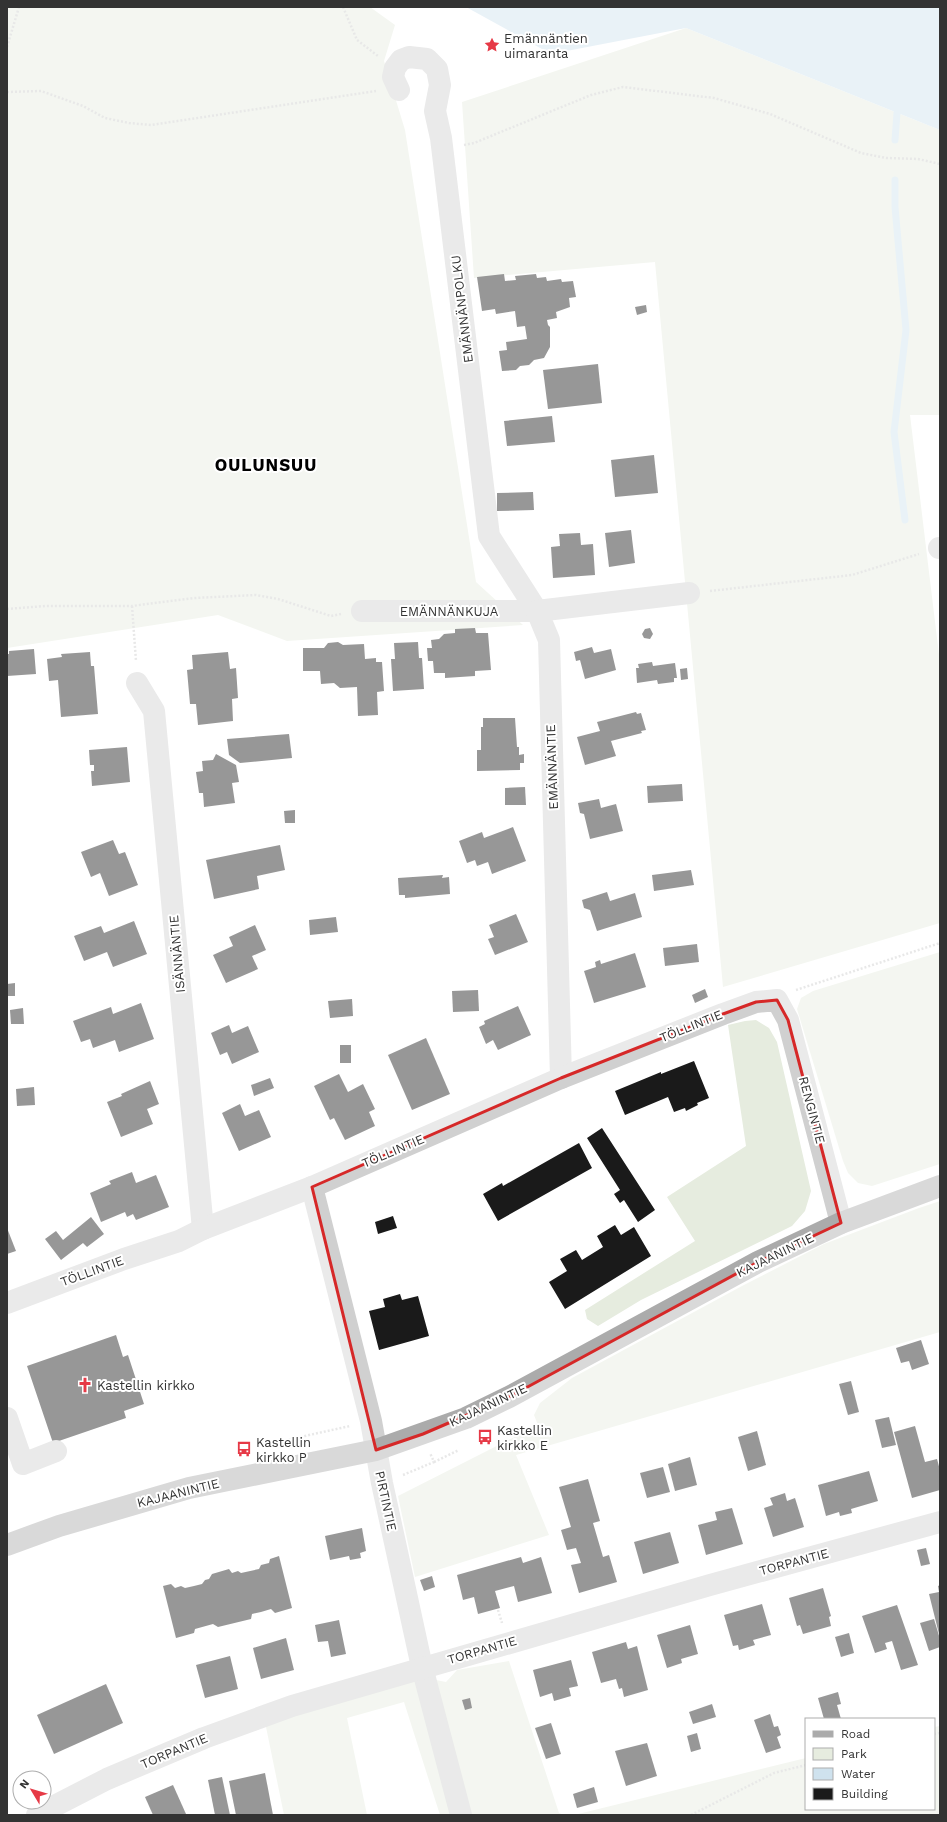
<svg xmlns="http://www.w3.org/2000/svg" width="947" height="1822" font-family="'Work Sans',sans-serif">
<style>
.green{fill:#e6ecdf}
.water{fill:#cfe2ee}
.lines{fill:none;stroke-linecap:round;stroke-linejoin:round}
.stream{stroke:#cfe2ee;stroke-width:7}
.building{fill:#1a1a1a}
.path{stroke:#cdcdcd;stroke-width:2.5;stroke-dasharray:2 2;stroke-linecap:butt}
.minor{stroke:#d0d0d0;stroke-width:22}
.major{stroke:#ababab;stroke-width:22}
.marked{fill:none;stroke:#d62828;stroke-width:3;stroke-linejoin:round}
.labels{text-anchor:middle;dominant-baseline:central;stroke-width:4;stroke-linejoin:round;paint-order:stroke}
.poi-label{font-size:13px;fill:#333;stroke:#fff;text-anchor:start}
.street-label{font-size:13px;fill:#333;stroke:#fff}
.district-label{font-size:17px;font-weight:bold;letter-spacing:1px;fill:#000;stroke:#fff}
</style>
<rect width="100%" height="100%" fill="#fff"/>
<g class="green">
<path d="M7,7H370L395,25L384,61L405,130L476,582L523,625L287,641L218,615L7,648Z"/>
<path d="M686,28L940,130V415H910L940,663V923L723,987L655,262L474,278L462,102Z"/>
<path d="M940,952V1164L872,1186L858,1183L848,1173L843,1161L797,1009L801,998L813,991Z"/>
<path d="M756,1020L769,1028L777,1042L811,1191L805,1211L792,1226L641,1300L598,1326L587,1319L585,1310L695,1241L667,1197L746,1146L728,1025L745,1021Z"/>
<path d="M940,1201V1332L516,1455L549,1535L415,1577L398,1496L538,1425L534,1415L540,1403L572,1378L742,1286L824,1244L919,1208Z"/>
<path d="M509,1661L559,1813L564,1815H440L404,1702L347,1718L367,1815H284L265,1722L411,1675L446,1682L457,1670Z"/>
<path d="M940,1726V1815H574L806,1758V1809H934V1727Z"/>
</g>
<path class="water" d="M466,7H940V130L686,28L551,54Z"/>
<g class="lines">
<g class="stream">
<path d="M895,140L897,113"/>
<path d="M895,180V207L906,330L894,432L905,520"/>
</g>
</g>
<g class="building">
<path d="M504,274L505,281L516,280L515,276L536,274L537,278L546,277L547,281L561,279L562,282L573,281L576,297L569,298L570,307L556,312L557,318L547,320L548,325L550,327V347L544,358L534,360L529,365L520,366L516,370L502,371L499,351L507,350L506,342L527,339L525,326L517,327L515,311L496,314L495,309L482,311L477,277Z"/>
<path d="M646,305L647,312L637,315L635,307Z"/>
<path d="M598,364L602,403L548,409L543,370Z"/>
<path d="M552,416L555,442L507,446L504,421Z"/>
<path d="M654,455L658,493L615,497L611,460Z"/>
<path d="M533,492L534,510L497,511V493Z"/>
<path d="M631,530L635,563L609,567L605,533Z"/>
<path d="M580,533L581,545L593,544L595,575L553,578L551,547L560,546L559,534Z"/>
<path d="M475,628L476,633H488L491,670L475,671V676L445,678V673H434L433,661H428L427,648H432L431,640L439,639L444,634L455,633V629Z"/>
<path d="M650,628L653,634L650,639L644,638L642,634L645,629Z"/>
<path d="M338,642L343,645L364,644L365,659L376,658V662H382L384,691L377,692L378,715L358,716L357,687L340,688L334,683L321,684L320,671H303V648H324L328,643Z"/>
<path d="M418,642L419,658H422L424,689L393,691L391,659H395L394,643Z"/>
<path d="M592,647L594,653L611,649L616,670L585,679L580,660L576,661L574,652Z"/>
<path d="M34,649L36,674L7,676V654H9V651Z"/>
<path d="M90,652L91,666H94L98,714L61,717L58,680L49,681L47,659L62,657L61,654Z"/>
<path d="M228,652L230,669L236,668L238,698L232,699L233,721L198,725L196,704H190L187,670L193,669L192,655Z"/>
<path d="M652,662L653,666L675,663L677,678H674V682L658,684L657,680L637,683L636,668H639L638,664Z"/>
<path d="M687,668L688,679L681,680L680,669Z"/>
<path d="M636,712L637,714L641,713L646,730L641,731L642,733L611,741L616,756L585,765L577,737L600,731L597,722Z"/>
<path d="M483,718H515L517,747H519V755L524,754V763H520V770L477,771V750H481V727H483Z"/>
<path d="M289,734L292,758L240,763L229,755L227,739Z"/>
<path d="M127,747L130,782L92,786L91,771H94V765H90L89,750Z"/>
<path d="M216,754L236,765L239,782L232,783L235,803L204,807L203,793H199L196,772L203,771L202,761L213,760Z"/>
<path d="M682,784L683,801L648,803L647,786Z"/>
<path d="M525,787L526,805H505V788Z"/>
<path d="M599,799L601,808L616,804L623,831L590,839L584,814L580,813L578,803Z"/>
<path d="M295,810V823H285L284,811Z"/>
<path d="M513,827L526,861L492,874L488,862L477,866L475,860L467,863L459,841L482,832L484,838Z"/>
<path d="M113,840L119,854L125,852L138,885L109,896L100,873L91,877L81,852Z"/>
<path d="M280,845L285,870L257,876L259,889L214,899L206,860Z"/>
<path d="M691,870L694,885L654,891L652,875Z"/>
<path d="M443,875L442,878L449,877L450,894L405,898V895H399L398,878Z"/>
<path d="M607,892L610,901L635,893L642,917L597,931L590,910L584,908L582,900Z"/>
<path d="M516,914L528,942L495,955L488,939L494,937L489,925Z"/>
<path d="M336,917L338,932L310,935L309,920Z"/>
<path d="M134,921L147,954L113,967L107,952L84,961L74,936L101,926L104,933Z"/>
<path d="M255,925L266,950L252,956L258,969L226,983L213,955L233,946L229,937Z"/>
<path d="M697,944L699,962L665,966L663,948Z"/>
<path d="M635,953L646,987L594,1003L584,971L596,967L595,962L600,960L601,964Z"/>
<path d="M15,983V996H7V984Z"/>
<path d="M705,989L708,997L695,1003L692,995Z"/>
<path d="M478,990L479,1011L453,1012L452,991Z"/>
<path d="M352,999L353,1016L330,1018L328,1001Z"/>
<path d="M141,1003L154,1039L119,1052L115,1040L93,1048L90,1039L81,1042L73,1021L111,1007L113,1014Z"/>
<path d="M518,1006L531,1035L498,1050L493,1040L486,1044L479,1027L485,1024L484,1021Z"/>
<path d="M23,1008L24,1024H11L10,1010Z"/>
<path d="M229,1025L232,1033L248,1026L259,1052L232,1064L227,1052L220,1055L211,1033Z"/>
<path d="M426,1038L450,1094L412,1110L388,1055Z"/>
<rect x="340" y="1045" width="11" height="18"/>
<path d="M694,1061L709,1098L697,1103L698,1105L686,1111L685,1108L674,1112L668,1097L625,1115L615,1091L661,1072V1074Z"/>
<path d="M339,1074L348,1092L363,1084L375,1109L369,1112L375,1126L345,1140L334,1118L330,1120L314,1086Z"/>
<path d="M270,1078L274,1088L254,1096L251,1085Z"/>
<path d="M150,1081L159,1104L147,1109L153,1124L121,1137L107,1102L122,1096L121,1094Z"/>
<path d="M34,1087L35,1105L17,1106L16,1089Z"/>
<path d="M240,1104L245,1116L259,1110L271,1137L239,1151L222,1113Z"/>
<path d="M602,1128L655,1210L638,1222L624,1200L620,1203L614,1194L620,1190L587,1138Z"/>
<path d="M579,1143L592,1168L498,1221L483,1194L502,1183L503,1186Z"/>
<path d="M132,1172L136,1183L156,1175L169,1207L136,1220L133,1214L127,1217L125,1212L101,1222L90,1193L111,1184L109,1181Z"/>
<path d="M393,1216L397,1228L378,1234L375,1222Z"/>
<path d="M91,1217L104,1234L87,1247L83,1243L61,1260L45,1239L56,1231L63,1240Z"/>
<path d="M615,1225L621,1235L634,1227L651,1256L565,1309L549,1282L567,1271L560,1259L576,1250L582,1260L603,1247L597,1236Z"/>
<path d="M7,1228L16,1251L7,1254Z"/>
<path d="M400,1294L402,1300L418,1296L429,1336L379,1350L369,1311L385,1307L383,1299Z"/>
<path d="M116,1335L123,1357L128,1355L144,1404L124,1411L126,1418L53,1443L27,1366Z"/>
<path d="M921,1340L929,1364L912,1370L909,1361L901,1363L896,1348Z"/>
<path d="M851,1381L859,1412L848,1415L839,1384Z"/>
<path d="M889,1417L896,1445L882,1448L875,1420Z"/>
<path d="M915,1426L925,1462L937,1459L940,1470V1490L912,1498L894,1432Z"/>
<path d="M757,1431L766,1465L748,1471L738,1437Z"/>
<path d="M690,1457L697,1485L675,1491L668,1464Z"/>
<path d="M663,1467L670,1492L647,1498L640,1473Z"/>
<path d="M869,1471L878,1501L851,1509L852,1513L840,1516L839,1512L826,1516L818,1485Z"/>
<path d="M588,1479L600,1521L593,1523L603,1557L609,1555L617,1582L579,1593L571,1565L581,1563L576,1548L567,1550L561,1530L571,1527L559,1487Z"/>
<path d="M785,1493L787,1501L795,1498L804,1527L773,1537L764,1508L773,1505L770,1498Z"/>
<path d="M732,1508L743,1544L706,1555L698,1525L717,1520L715,1512Z"/>
<path d="M362,1528L366,1551L360,1553L361,1558L350,1560L349,1556L330,1560L325,1536Z"/>
<path d="M670,1532L679,1563L643,1574L634,1542Z"/>
<path d="M926,1548L930,1564L921,1566L917,1550Z"/>
<path d="M279,1556L292,1608L275,1613L271,1609L261,1612L252,1614L251,1619L218,1627L213,1624L195,1629L194,1633L176,1638L163,1586L171,1584L175,1588L181,1586L185,1588L194,1586L202,1584L205,1580L209,1579L212,1574L229,1569L232,1573L238,1571L241,1573L259,1569L261,1565L269,1563L270,1559Z"/>
<path d="M521,1557L523,1563L541,1557L552,1593L518,1602L514,1586L495,1591L500,1608L478,1614L474,1597L463,1600L457,1575Z"/>
<path d="M432,1576L435,1587L424,1591L420,1580Z"/>
<path d="M940,1585V1634H939L929,1594L939,1592L938,1586Z"/>
<path d="M823,1588L831,1616L829,1617L831,1626L803,1634L800,1625L797,1626L789,1598Z"/>
<path d="M762,1604L771,1635L753,1640L755,1645L739,1650L738,1645L733,1646L724,1615Z"/>
<path d="M897,1605L918,1665L901,1670L892,1641L885,1643L887,1649L875,1653L862,1616Z"/>
<path d="M934,1619L940,1639V1647L929,1651L920,1623Z"/>
<path d="M339,1620L346,1654L331,1657L328,1641L318,1642L315,1625Z"/>
<path d="M690,1625L698,1654L681,1659L682,1663L667,1668L657,1635Z"/>
<path d="M849,1633L854,1653L841,1657L835,1637Z"/>
<path d="M286,1638L294,1670L261,1679L253,1648Z"/>
<path d="M626,1642L628,1649L637,1646L648,1690L624,1697L622,1688L619,1689L616,1679L601,1683L592,1652Z"/>
<path d="M230,1656L238,1689L205,1698L196,1665Z"/>
<path d="M571,1660L578,1686L569,1688L571,1696L554,1701L552,1693L540,1697L533,1670Z"/>
<path d="M106,1684L123,1723L54,1754L37,1715Z"/>
<path d="M838,1692L841,1704L837,1705L841,1719H824L818,1698Z"/>
<path d="M470,1698L472,1708L465,1710L462,1700Z"/>
<path d="M712,1704L716,1717L693,1724L689,1712Z"/>
<path d="M770,1714L774,1727L778,1726L781,1735L777,1737L781,1748L766,1753L754,1720Z"/>
<path d="M551,1723L561,1754L546,1759L535,1728Z"/>
<path d="M697,1733L701,1749L691,1752L687,1736Z"/>
<path d="M647,1743L657,1776L626,1786L615,1751Z"/>
<path d="M265,1773L273,1815H236L229,1781Z"/>
<path d="M222,1777L230,1815H215L208,1780Z"/>
<path d="M173,1785L186,1814L153,1815L145,1797Z"/>
<path d="M594,1787L598,1802L577,1808L573,1794Z"/>
</g>
<g class="lines">
<g class="path">
<path d="M343,7L357,40L378,56"/>
<path d="M7,47L19,7"/>
<path d="M7,92L41,91L83,106L105,118L129,123L151,125L376,91"/>
<path d="M464,145L474,143L591,95L623,87L714,98L770,114L861,153L886,158L918,159L940,164"/>
<path d="M710,591L852,575L919,554"/>
<path d="M132,606L136,661"/>
<path d="M7,609L45,606H132L194,598L256,595L278,599L331,616L341,614"/>
<path d="M796,990L940,943"/>
<path d="M273,1443L350,1426"/>
<path d="M434,1462L459,1450"/>
<path d="M403,1475L434,1462L430,1453"/>
<path d="M498,1610L502,1623"/>
<path d="M934,1734L940,1733"/>
<path d="M691,1815L774,1773L806,1765"/>
</g>
<g class="minor">
<path d="M399,90L393,77L395,68L401,60L409,57L427,59L437,69L440,85L435,111L441,138L489,536L537,611"/>
<path d="M939,548H940"/>
<path d="M362,611H537"/>
<path d="M137,683L154,711L203,1229"/>
<path d="M561,1078L549,640L537,611L689,593"/>
<path d="M312,1187L371,1421L382,1483L422,1667L461,1815"/>
<path d="M7,1303L124,1259L179,1241L203,1229L312,1187L561,1078L723,1014L756,1002L777,1000L788,1020L841,1223"/>
<path d="M7,1418L23,1464L56,1451"/>
<path d="M37,1815L107,1779L204,1738L292,1706L710,1585L940,1522"/>
</g>
<path class="major" d="M7,1545L59,1526L189,1488L376,1450L466,1418L509,1397L758,1262L841,1223L940,1186"/>
</g>
<path d="M0 0H947V1822H0ZM777,1000L788,1020L841,1223L758,1262L509,1397L423,1434L376,1450L312,1187L561,1078L723,1014L756,1002Z" fill="#fff" fill-opacity=".55" fill-rule="evenodd"/>
<path class="marked" d="M777,1000L788,1020L841,1223L758,1262L509,1397L423,1434L376,1450L312,1187L561,1078L723,1014L756,1002Z"/>
<defs>
<symbol id="sight-bare" viewBox="-9 -9 18 18"><path d="M0-6L1.8-2.2L6-1.7L2.9 1.2L3.7 5.4L0 3.3L-3.7 5.4L-2.9 1.2L-6-1.7L-1.8-2.2Z" fill="#e63946" stroke="#fff" stroke-width="2.5" paint-order="stroke"/></symbol>
<symbol id="church-bare" viewBox="-9 -9 18 18"><path d="M-1.2-6h2.4v3.5h3.3v2.4h-3.3V6h-2.4V-.1h-3.3v-2.4h3.3Z" fill="#e63946" stroke="#fff" stroke-width="2.5" paint-order="stroke"/></symbol>
<symbol id="bus-bare" viewBox="-9 -9 18 18"><path d="M-5-6H5V4H4V6H2V4H-2V6H-4V4H-5ZM-3.5-4V0h7V-4ZM-3.5 1.2v1.5H-2V1.2ZM2 1.2v1.5H3.5V1.2Z" fill="#e63946" stroke="#fff" stroke-width="2.5" paint-order="stroke"/></symbol>
</defs>
<g fill-rule="evenodd">
<use href="#sight-bare" x="481" y="34" width="22" height="22"/>
<use href="#church-bare" x="74" y="1374" width="22" height="22"/>
<use href="#bus-bare" x="474" y="1426" width="22" height="22"/>
<use href="#bus-bare" x="233" y="1438" width="22" height="22"/>
</g>
<g class="labels">
<g class="poi-label">
<text x="504" y="38">Emännäntien<tspan x="504" dy="15">uimaranta</tspan></text>
<text x="97" y="1385">Kastellin kirkko</text>
<text x="497" y="1430">Kastellin<tspan x="497" dy="15">kirkko E</tspan></text>
<text x="256" y="1442">Kastellin<tspan x="256" dy="15">kirkko P</tspan></text>
</g>
<g class="street-label">
<text transform="translate(462 309) rotate(-97)">EMÄNNÄNPOLKU</text>
<text x="449" y="611">EMÄNNÄNKUJA</text>
<text transform="translate(552 767) rotate(-92)">EMÄNNÄNTIE</text>
<text transform="translate(177 954) rotate(-95)">ISÄNNÄNTIE</text>
<text transform="translate(691 1026) rotate(-22)">TÖLLINTIE</text>
<text transform="translate(812 1110) rotate(75)">RENGINTIE</text>
<text transform="translate(393 1151) rotate(-23)">TÖLLINTIE</text>
<text transform="translate(775 1255) rotate(-26)">KAJAANINTIE</text>
<text transform="translate(92 1271) rotate(-20)">TÖLLINTIE</text>
<text transform="translate(488 1405) rotate(-25)">KAJAANINTIE</text>
<text transform="translate(178 1493) rotate(-14)">KAJAANINTIE</text>
<text transform="translate(386 1501) rotate(78)">PIRTINTIE</text>
<text transform="translate(794 1562) rotate(-15)">TORPANTIE</text>
<text transform="translate(482 1650) rotate(-16)">TORPANTIE</text>
<text transform="translate(174 1751) rotate(-23)">TORPANTIE</text>
</g>
<g class="district-label">
<text x="266" y="465">OULUNSUU</text>
</g>
</g>
<rect width="947" height="1822" fill="none" stroke="#333333" stroke-width="16"/>
<rect x="805" y="1718" width="130" height="92" fill="#ffffff" stroke="#adadad"/>
<rect x="813" y="1731" width="20" height="6" fill="#ababab" stroke="#adadad"/>
<text x="841" y="1738" font-size="12" fill="#333333">Road</text>
<rect x="813" y="1748" width="20" height="12" fill="#e6ecdf" stroke="#adadad"/>
<text x="841" y="1758" font-size="12" fill="#333333">Park</text>
<rect x="813" y="1768" width="20" height="12" fill="#cfe2ee" stroke="#adadad"/>
<text x="841" y="1778" font-size="12" fill="#333333">Water</text>
<rect x="813" y="1788" width="20" height="12" fill="#1a1a1a" stroke="#adadad"/>
<text x="841" y="1798" font-size="12" fill="#333333">Building</text>
<g transform="translate(32 1790) rotate(308)"><circle r="19" fill="#ffffff" stroke="#adadad"/>
<path d="M0-3L7 15L0 10L-7 15Z" fill="#e63946"/>
<text y="-6" font-size="11" font-weight="bold" text-anchor="middle" fill="#333333">N</text>
</g>
</svg>
